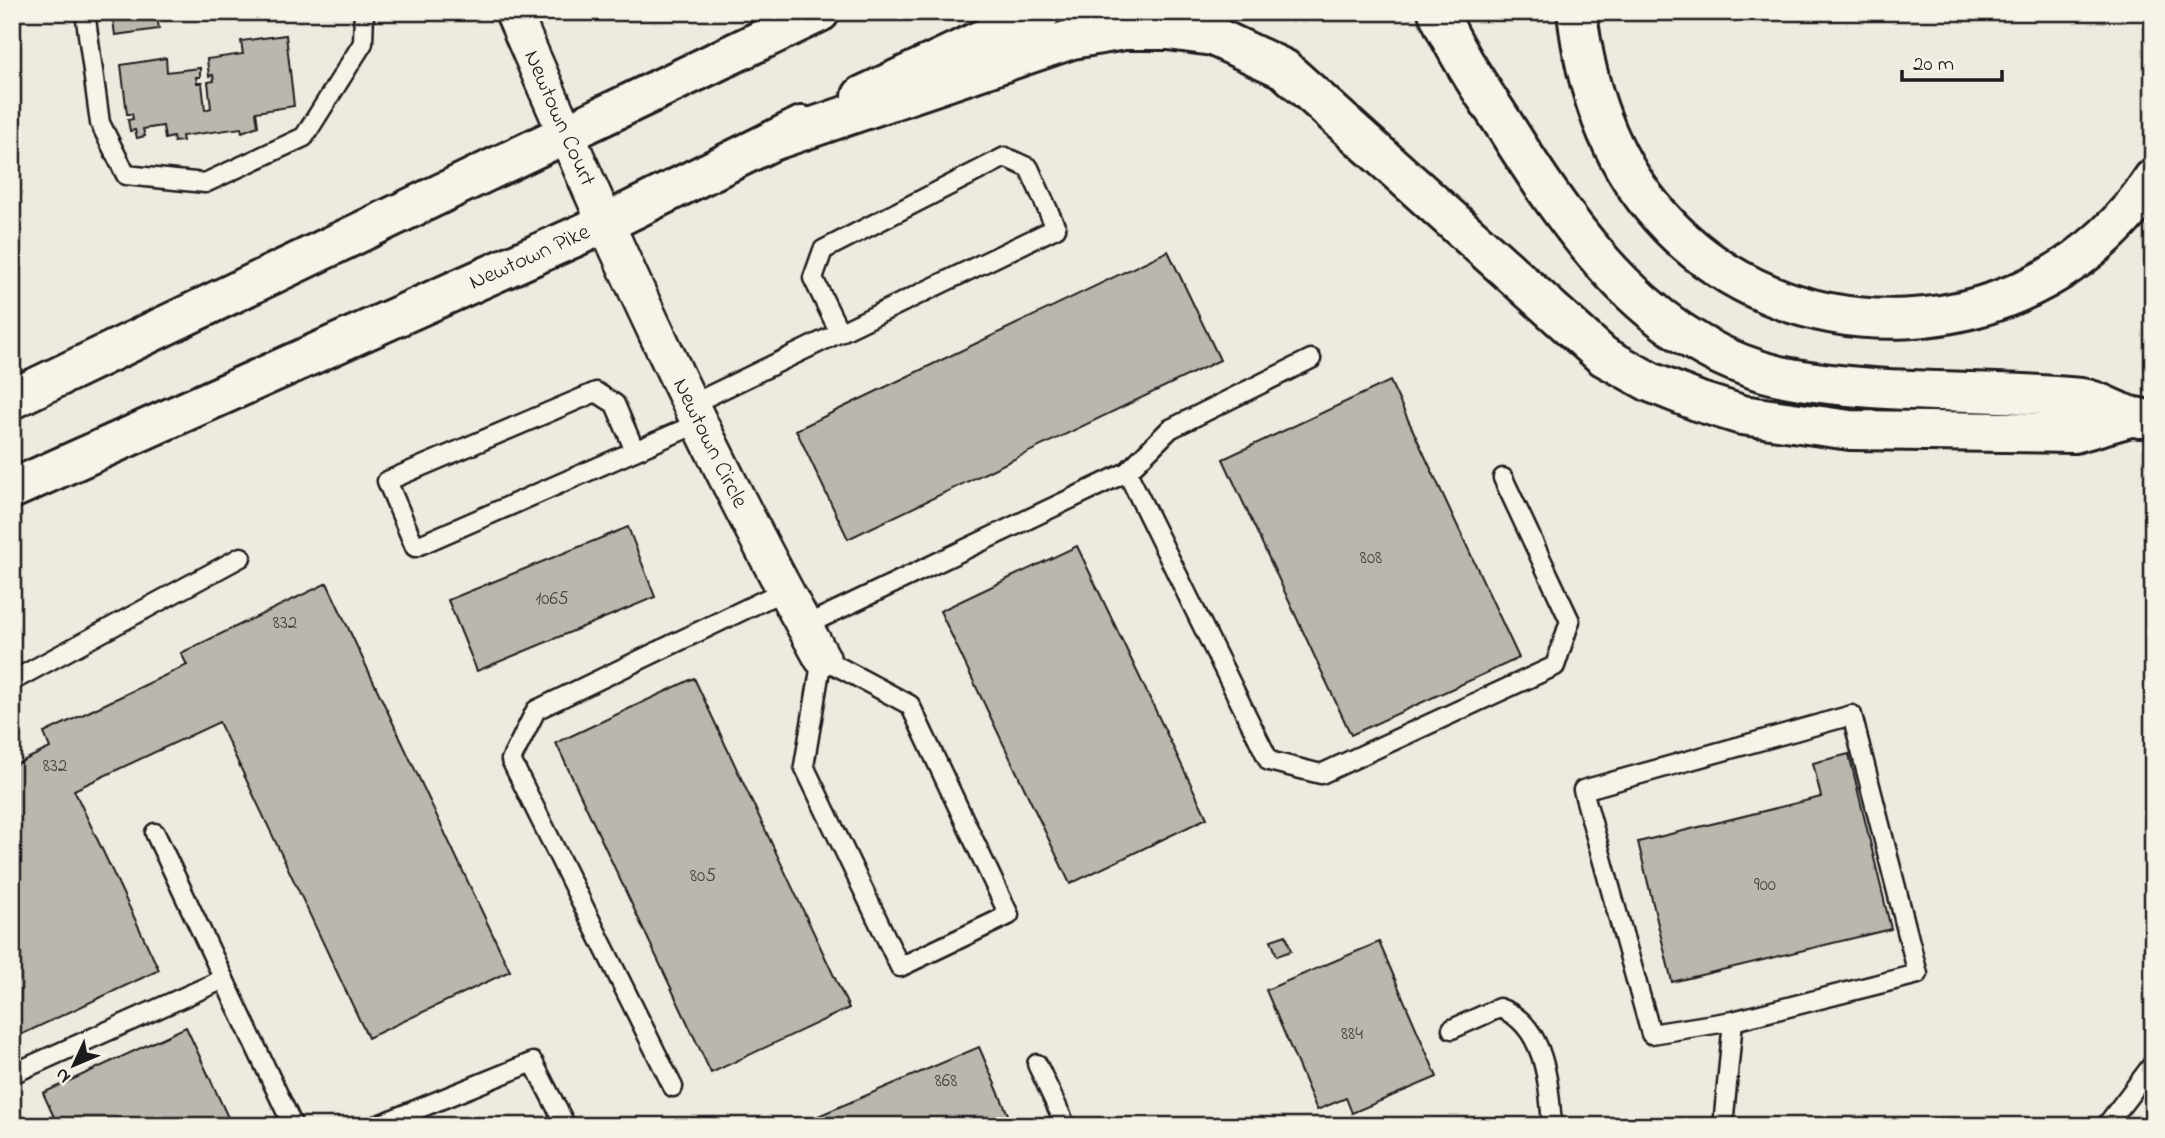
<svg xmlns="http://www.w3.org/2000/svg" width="2165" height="1138" font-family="'Indie Flower',sans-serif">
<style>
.building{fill:#bab7af;stroke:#1c1c1c;stroke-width:2}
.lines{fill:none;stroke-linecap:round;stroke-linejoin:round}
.service-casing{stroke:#1c1c1c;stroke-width:23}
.minor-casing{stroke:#1c1c1c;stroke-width:40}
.trunk-casing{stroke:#1c1c1c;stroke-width:44}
.motorway-casing{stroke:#1c1c1c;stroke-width:44}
.service{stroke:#f7f3e8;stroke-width:18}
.minor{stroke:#f7f3e8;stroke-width:35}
.trunk{stroke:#f7f3e8;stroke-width:38}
.motorway{stroke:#f7f3e8;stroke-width:38}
.labels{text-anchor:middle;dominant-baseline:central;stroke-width:6;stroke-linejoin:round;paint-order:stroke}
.number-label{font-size:19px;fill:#444341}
.street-label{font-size:23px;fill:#1c1c1c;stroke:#f7f3e8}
</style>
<rect width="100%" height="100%" fill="#eeeae0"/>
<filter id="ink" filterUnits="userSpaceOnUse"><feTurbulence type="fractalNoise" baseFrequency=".0143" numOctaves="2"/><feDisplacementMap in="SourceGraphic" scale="14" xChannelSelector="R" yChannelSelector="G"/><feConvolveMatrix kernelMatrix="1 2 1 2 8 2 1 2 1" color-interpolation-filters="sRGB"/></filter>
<g filter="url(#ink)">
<g class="building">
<path d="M112,12H192V13L157,16L159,29L115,35Z"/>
<path d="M243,12H258L255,13L256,18L243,20Z"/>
<path d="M286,35L294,106L256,112L258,126L242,132L241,128L182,136L183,141L174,142L173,137L165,139L163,126L143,129L145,136L137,138L135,130L130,131L128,120L133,119L132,114H127L121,65L166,58L167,72L200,68V77H196L197,83H202L205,110L211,108L208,82L214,81L213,75L209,76L207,59L243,54L241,41Z"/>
<path d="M1168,251L1220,360L848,539L796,430Z"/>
<path d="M1390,381L1519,658L1351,735L1223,459Z"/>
<path d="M628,527L655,597L477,671L448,600Z"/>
<path d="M1077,546L1207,818L1070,884L940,611Z"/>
<path d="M327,583L510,971L368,1038L219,722L74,790L159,970L14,1038L12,766L50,748L44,733L187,665L181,653Z"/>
<path d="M694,678L849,1008L711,1073L556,743Z"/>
<path d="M1849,754L1891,929L1672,982L1638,842L1821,797L1813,763Z"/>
<path d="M1286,935L1291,951L1277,956L1271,940Z"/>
<path d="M1379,942L1437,1077L1352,1113L1346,1098L1317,1110L1266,990Z"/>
<path d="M186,1027L232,1126H58L43,1093Z"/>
<path d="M979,1047L1013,1126H822L818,1116Z"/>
</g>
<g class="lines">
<defs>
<g id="service">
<path d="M85,12L100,123L126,175L205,183L304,137L363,43L364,12"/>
<path d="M692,404L1056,228L1029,168L1005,157L823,250L813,278L840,333"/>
<path d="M635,451L615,404L596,392L387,481L415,547L701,422"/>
<path d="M1127,472L1269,761L1321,774L1555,666L1570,621L1503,478"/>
<path d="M804,626L1127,472L1170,429L1311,359"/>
<path d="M822,658L910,705L1009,915L900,967L804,766Z"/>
<path d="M12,681L241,557"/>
<path d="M1852,715L1918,974L1733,1021L1651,1034L1583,790Z"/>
<path d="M155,833L293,1126"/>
<path d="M1452,1029L1499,1008C1545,1023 1549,1084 1552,1126"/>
<path d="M1037,1064L1066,1126"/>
<path d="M12,1074L224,979"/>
<path d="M673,1087L511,760L536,710L785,590"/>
<path d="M376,1126L533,1062L566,1126"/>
<path d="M1723,1126L1733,1021"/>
<path d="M2106,1126L2153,1064"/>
</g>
<g id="minor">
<path id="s1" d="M513,12C607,231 706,450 822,658"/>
</g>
<g id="trunk">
<path d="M862,96L1041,12"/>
<path d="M12,399L820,12"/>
<path id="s2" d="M12,489L604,224L802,126"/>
</g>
<g id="motorway">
<path d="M1438,12C1456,53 1481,89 1505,126C1573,235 1655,353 1790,378C1886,396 1984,388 2080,398C2101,400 2119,416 2140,418"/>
<path d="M1577,12C1585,83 1606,151 1652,207C1783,368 2040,352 2153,179"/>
<path d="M772,141L1072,39L1124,30H1168L1213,36L1284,69L1603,356L1650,382L1700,402L1742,415L1850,430L2074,433L2130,417"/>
</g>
</defs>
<use href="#service" class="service-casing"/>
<use href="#minor" class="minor-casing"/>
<use href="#trunk" class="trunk-casing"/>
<use href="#motorway" class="motorway-casing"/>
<use href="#service" class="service"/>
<use href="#minor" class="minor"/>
<use href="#trunk" class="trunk"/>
<use href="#motorway" class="motorway"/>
</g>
</g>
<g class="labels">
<g class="number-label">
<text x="1371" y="558">808</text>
<text x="552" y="599">1065</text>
<text x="285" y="623">832</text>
<text x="55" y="766">832</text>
<text x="703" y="876">805</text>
<text x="1765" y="885">900</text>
<text x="1352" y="1034">884</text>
<text x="946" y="1081">868</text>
</g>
<g class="street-label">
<text stroke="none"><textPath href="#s1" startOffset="116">Newtown Court</textPath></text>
<text stroke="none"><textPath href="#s2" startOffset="567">Newtown Pike</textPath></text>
<text stroke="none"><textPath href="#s1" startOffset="474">Newtown Circle</textPath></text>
</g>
</g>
<rect width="2165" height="1138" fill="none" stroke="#f7f3e8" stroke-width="42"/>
<rect x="21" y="21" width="2123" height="1096" fill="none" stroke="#1c1c1c" stroke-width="2.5" filter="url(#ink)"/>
<g transform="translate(74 1065) rotate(226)" stroke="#f7f3e8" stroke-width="5" paint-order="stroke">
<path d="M0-5L12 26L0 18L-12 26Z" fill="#1c1c1c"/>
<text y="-10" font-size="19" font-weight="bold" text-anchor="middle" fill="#1c1c1c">N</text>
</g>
<path d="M1902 70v10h100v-10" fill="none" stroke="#1c1c1c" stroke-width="3.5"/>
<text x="1913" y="70" font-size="21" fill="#1c1c1c" stroke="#f7f3e8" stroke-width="5" paint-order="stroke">20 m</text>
</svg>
